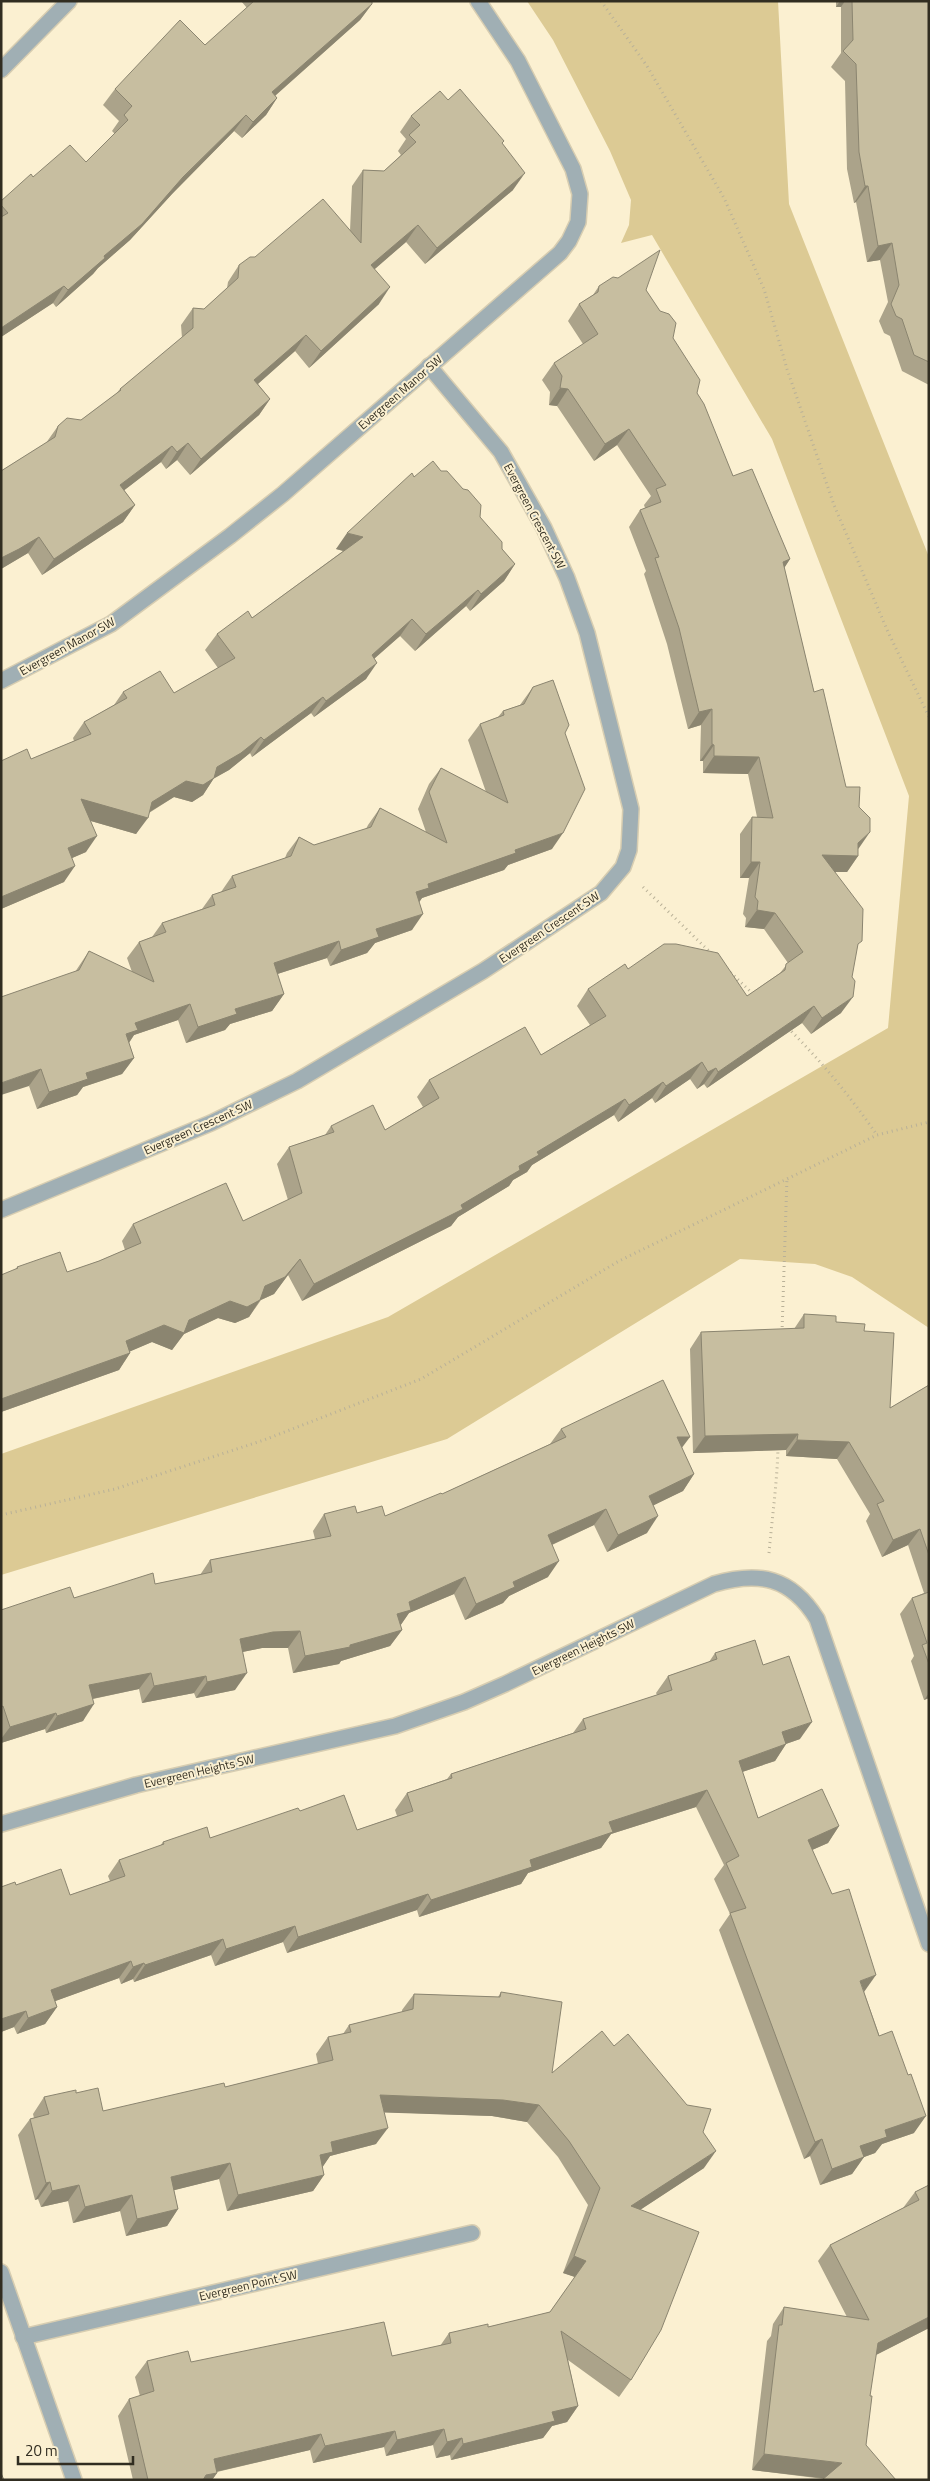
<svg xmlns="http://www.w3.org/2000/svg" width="930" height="2481" font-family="'Titillium Web',sans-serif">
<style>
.green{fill:#dcca94}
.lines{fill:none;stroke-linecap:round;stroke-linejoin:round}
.street-casing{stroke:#d7cdb1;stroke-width:18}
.path{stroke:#b9b198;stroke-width:3;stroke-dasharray:1 4;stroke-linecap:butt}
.street{stroke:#a0afb4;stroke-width:15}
.wall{fill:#aba38a}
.shaded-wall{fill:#8b8570}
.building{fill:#c7bea0;stroke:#8b8570}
.labels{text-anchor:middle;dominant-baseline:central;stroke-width:4;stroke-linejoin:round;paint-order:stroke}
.street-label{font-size:12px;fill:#312d21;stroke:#fbf0d1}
</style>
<rect width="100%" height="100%" fill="#fbf0d1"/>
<path class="green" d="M527,1H778L789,204L929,557V1328L852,1277L815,1264L740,1259L447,1439L1,1575V1454L388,1317L888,1028L909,796L772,439L652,235L621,243L629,225L631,200L610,151L553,40Z"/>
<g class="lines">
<defs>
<g id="street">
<path d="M1,70L69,1"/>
<path d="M1,681L111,624L230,536L283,494L560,253L569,241L578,222L580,194L573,169L518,61L478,1"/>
<path d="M1,1210L211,1123L297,1081L483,971L601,893L623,867L629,850L631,809L587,633L567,578L544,528L501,452L429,366"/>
<path d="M1,1824L136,1785L395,1726L464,1702L505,1684L714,1584C759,1571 791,1577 817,1619L929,1944"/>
<path d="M1,2272L74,2480"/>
<path d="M23,2337L472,2233"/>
</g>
</defs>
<use href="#street" class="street-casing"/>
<g class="path">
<path d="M601,1L647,66L724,198L764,289L787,369L834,505L888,632L929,717"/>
<path d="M643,887L712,954"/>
<path d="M727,969L753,994"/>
<path d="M788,1028C821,1061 850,1096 877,1135"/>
<path d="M782,1332L787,1177"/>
<path d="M1,1515L115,1489L264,1440L421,1379L619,1261L877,1135L929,1122"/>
<path d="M769,1553C772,1518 777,1484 778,1448"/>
</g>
<use href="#street" class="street"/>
</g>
<g class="wall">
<path d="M241,1H372V4L360,20L275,96L277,98L266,115L242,138L234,131L172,194L130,240L98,268L93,274L56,307L53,303L1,337V201L33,177L86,162L115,134L112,131L119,121L103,105L115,89L205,45L247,8Z"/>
<path d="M836,1H929V385L902,371L890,336L884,333L879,321L888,302L880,260L867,262L856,202L854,203L847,169L845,81L831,67L841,53V7H836Z"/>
<path d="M448,100L504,141L502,143L513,190L425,264L406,242L374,269L379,304L309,368L295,351L258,384L270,399L259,415L190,475L177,460L166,469L161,462L124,490L135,505L123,522L42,575L28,553L1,569V471L46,443L58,426L81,420L116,394L120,389L182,338L181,325L193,308L204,309L227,288L228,282L239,265L255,257L350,231L352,186L363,170L384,171L401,155L398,151L406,139L400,132L411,116Z"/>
<path d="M599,286L646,290L673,338L733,476L790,559L784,568L814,692L858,849V856L847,872H835L857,948L841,1013L811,1034L802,1023L707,1088L704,1084L697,1089L690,1079L655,1103L652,1098L618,1122L614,1115L532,1165L527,1172L513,1180L509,1186L458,1217L451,1226L302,1301L288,1275L274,1294L261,1300L249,1317L235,1323L218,1318L184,1334L172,1350L152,1342L130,1351V1353L119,1370L1,1412V1275L15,1270L17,1267L67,1272L99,1261L125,1250L122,1241L133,1224L243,1221L288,1200L277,1164L289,1147L325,1135L331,1126L385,1130L423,1107L417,1097L429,1080L541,1055L590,1025L577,1006L588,989L628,969L747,996L780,973L788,963L764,929L745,927L746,918L743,914L749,878H740V834L752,817H757L748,774L703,773V761H700L701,725L688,729L667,644L644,574L646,571L629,527L640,510L645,508L644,505L651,496L617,445L594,461L557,406L549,405L550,392L542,380L554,363L583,344L568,321L579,304L593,295Z"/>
<path d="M414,477L480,517L502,549L515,564L504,581L470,611L466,606L415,651L400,636L374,659L366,679L314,717L311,713L252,757L250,753L229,770L214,778L203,795L192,802L174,797L149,813L136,834L91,821L86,852L72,858L64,882L1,909V761L31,759L74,741L73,738L84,722L114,705L123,692L174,693L218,668L205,650L217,634L252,618L343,551L336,549Z"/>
<path d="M533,687L565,733L552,849L508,865L504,870L422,898L419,902L412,930L375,943L367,953L330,966L327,958L277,974L284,994L272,1011L230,1024L225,1030L186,1043L178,1020L134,1035L129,1043L134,1058L122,1074L83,1087L77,1095L37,1109L29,1086L75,972L89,951L132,972L127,958L139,942L152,937L162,923L202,909L212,895L221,892L232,876L285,858L287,853L299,837L314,845L366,829L368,825L380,808L426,832L418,809L429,784L441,768L486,792L468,740L480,724L498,717L503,711L520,705Z"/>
<path d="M804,1314L864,1331L890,1408L929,1385V1698L924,1700L911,1661L914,1656L900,1614L912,1598L924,1593L908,1545L882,1557L866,1521L870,1514L837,1459L786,1456V1450L693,1453L690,1349L701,1332L794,1329Z"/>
<path d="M561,1429L682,1448L694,1474L683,1491L653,1505L647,1533L607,1552L594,1525L552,1545L548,1577L509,1596L503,1603L465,1620L454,1594L409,1613L400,1626L402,1630L390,1646L341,1661L339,1664L293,1673L288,1648H262L242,1652L235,1690L196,1698L194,1693L142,1703L139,1689L93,1699L83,1721L46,1733L45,1729L1,1743V1610L155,1584L200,1575L210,1560L315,1539L313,1531L324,1514L357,1513L385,1516L442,1494L550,1444Z"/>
<path d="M715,1653L763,1665L800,1739L786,1744L775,1761L742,1772L758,1818L839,1826L828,1843L812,1850L864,1992L914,2133L882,2144L875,2153L864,2157L852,2174L820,2185L810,2156L804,2159L719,1930L730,1914L714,1879L724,1865L696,1807L611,1834L601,1848L528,1873L521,1884L419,1917L417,1910L287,1953L283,1942L215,1966L211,1955L134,1982L133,1979L121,1984L119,1978L55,2001L57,2007L45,2024L17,2034L14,2027L1,2032V1887L16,1885L70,1895L110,1881L108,1876L119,1860L160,1846L163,1842L210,1838L300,1811L357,1830L397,1816L395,1810L407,1793L447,1779L451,1774L573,1733L583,1719L657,1695L656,1693L668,1676L709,1662Z"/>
<path d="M501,1992L552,2073L614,2046L703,2132L704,2168L640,2210L631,2380L619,2397L568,2360L578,2406L567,2422L552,2426L543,2438L451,2460L450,2455L436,2458L433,2445L386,2456L384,2447L313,2463L310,2450L217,2472V2473L212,2480H133L118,2416L129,2399L140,2396L135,2377L147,2361L191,2362L392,2356L440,2346L449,2333L488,2327L550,2312L575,2277L563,2273L588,2205L558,2157L527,2122L492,2116L384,2112L376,2144L330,2156L322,2167L324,2175L313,2191L227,2211L219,2179L174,2190L178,2209L167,2226L126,2236L120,2211L73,2223L68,2201L41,2207L38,2199L35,2200L18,2135L30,2119L34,2118L33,2114L44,2097L76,2093L103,2111L225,2087L318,2064L316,2054L328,2037L343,2034L349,2025L402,2012V2010L414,1994L498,1997Z"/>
<path d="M929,2185V2328L876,2355L824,2479L752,2470L767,2341L771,2336L773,2324L784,2307L847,2317L818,2261L830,2245L903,2208L915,2192Z"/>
</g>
<g class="shaded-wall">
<path d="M840,1H845L841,7H836Z"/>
<path d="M372,4L360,20L260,109L272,92Z"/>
<path d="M277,98L266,115L242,138L253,122Z"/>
<path d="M246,115L234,131L172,194L130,240L98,268L93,274L56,307L68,290L104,256Z"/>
<path d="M525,173L513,190L425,264L437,248Z"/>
<path d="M865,186H868L856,202L854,203Z"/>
<path d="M418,225L406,242L360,282L371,265Z"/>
<path d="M892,243L880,260L867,262L878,246Z"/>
<path d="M64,286L53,303L1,337V328Z"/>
<path d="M390,287L379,304L309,368L321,351Z"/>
<path d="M306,335L295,351L243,397L254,380Z"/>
<path d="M560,388L568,389L557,406L549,405Z"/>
<path d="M270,399L259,415L190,475L201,459Z"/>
<path d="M629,429L617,445L594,461L605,444Z"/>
<path d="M188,443L177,460L166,469L177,452Z"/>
<path d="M172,446L161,462L109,502L120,485Z"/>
<path d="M135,505L123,522L42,575L54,559Z"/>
<path d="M347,533L363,537L352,553L336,549Z"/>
<path d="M39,537L28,553L1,569V558Z"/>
<path d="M790,559L779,576L783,562Z"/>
<path d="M515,564L504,581L470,611L481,594Z"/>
<path d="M478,590L466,606L415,651L426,634Z"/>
<path d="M412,619L400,636L360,671L372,655Z"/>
<path d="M377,663L366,679L314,717L326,701Z"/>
<path d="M323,697L311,713L252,757L264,740Z"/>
<path d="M712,709L701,725L688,729L699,712Z"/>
<path d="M261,737L250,753L229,770L206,783L217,767Z"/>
<path d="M712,744L714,745L703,761H700Z"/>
<path d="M714,756L759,757L748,774L703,773Z"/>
<path d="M214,778L203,795L192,802L174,797L143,816L148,818L136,834L70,815L81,799L152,802L186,781Z"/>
<path d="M870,832L859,848L851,856H858L847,872H810L822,855L858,843Z"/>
<path d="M563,833L552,849L508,865L504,870L422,898L418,904L416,892L428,884L515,850Z"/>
<path d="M97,836L86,852L56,865L68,848Z"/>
<path d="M751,862H760L749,878H740Z"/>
<path d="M75,866L64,882L1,909V897Z"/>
<path d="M757,910L775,913L764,929L745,927Z"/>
<path d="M423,914L412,930L375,943L367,953L330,966L341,950L376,929Z"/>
<path d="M339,941L327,958L262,979L274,963Z"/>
<path d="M284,994L272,1011L230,1024L225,1030L186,1043L198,1027L235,1009Z"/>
<path d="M853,997L841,1013L811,1034L822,1018Z"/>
<path d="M190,1004L178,1020L134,1035L126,1047L115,1051L135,1023Z"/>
<path d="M814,1006L802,1023L707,1088L718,1072Z"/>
<path d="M134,1058L122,1074L83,1087L77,1095L37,1109L49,1092L86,1073Z"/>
<path d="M702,1062L690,1079L655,1103L666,1086Z"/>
<path d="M716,1068L704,1084L697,1089L708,1072Z"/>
<path d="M41,1069L29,1086L1,1095V1083Z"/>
<path d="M663,1082L652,1098L618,1122L629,1105Z"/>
<path d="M625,1099L614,1115L532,1165L527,1172L513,1180L509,1186L458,1217L451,1226L302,1301L314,1284L461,1205L519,1166L537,1152Z"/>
<path d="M300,1259L288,1275L274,1294L254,1303L265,1286Z"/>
<path d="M260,1300L249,1317L235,1323L218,1318L184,1334L172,1350L152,1342L115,1358L126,1341L164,1325L189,1320L230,1301Z"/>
<path d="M130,1353L119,1370L1,1412V1399Z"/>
<path d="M798,1434L786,1450L693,1453L705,1436Z"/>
<path d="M677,1437H690L678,1453Z"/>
<path d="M797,1440L849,1442L837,1459L786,1456Z"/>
<path d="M694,1474L683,1491L638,1513L649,1496Z"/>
<path d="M606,1509L594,1525L536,1552L548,1535Z"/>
<path d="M658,1516L647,1533L607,1552L618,1535Z"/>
<path d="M920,1529L908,1545L882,1557L893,1540Z"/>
<path d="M559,1561L548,1577L509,1596L503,1603L465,1620L476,1604L513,1582Z"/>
<path d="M465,1577L454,1594L409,1613L400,1626L397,1614L409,1602Z"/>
<path d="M402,1630L390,1646L341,1661L339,1664L293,1673L305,1656L350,1645Z"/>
<path d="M300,1631L288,1648H262L228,1655L240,1639L273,1632Z"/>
<path d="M151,1673L139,1689L77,1702L89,1685Z"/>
<path d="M247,1673L235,1690L196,1698L207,1682Z"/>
<path d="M206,1676L194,1693L142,1703L154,1686Z"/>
<path d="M929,1693V1698L924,1700Z"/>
<path d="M94,1704L83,1721L46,1733L57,1716Z"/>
<path d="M56,1713L45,1729L1,1743V1739L10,1727Z"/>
<path d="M812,1722L800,1739L771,1749L782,1732Z"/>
<path d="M786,1744L775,1761L727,1777L739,1761Z"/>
<path d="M707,1790L696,1807L611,1834L601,1848L528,1873L521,1884L419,1917L431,1900L530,1860L609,1822Z"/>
<path d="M839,1826L828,1843L796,1857L808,1840Z"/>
<path d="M428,1894L417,1910L287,1953L298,1937Z"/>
<path d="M295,1926L283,1942L215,1966L226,1949Z"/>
<path d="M223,1939L211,1955L134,1982L145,1965Z"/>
<path d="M131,1961L119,1978L39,2007L51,1990Z"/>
<path d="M144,1963L133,1979L121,1984L133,1967Z"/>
<path d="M876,1975L864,1992L860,1981Z"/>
<path d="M57,2007L45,2024L17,2034L28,2018Z"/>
<path d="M26,2011L14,2027L1,2032V2019Z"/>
<path d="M380,2095L503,2100L539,2105L527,2122L492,2116L368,2112Z"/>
<path d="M926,2116L914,2133L882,2144L875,2153L848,2163L860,2146L885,2130Z"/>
<path d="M388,2128L376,2144L330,2156L322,2168L320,2155L331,2142Z"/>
<path d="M822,2139L810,2156L804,2159L815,2142Z"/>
<path d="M716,2151L704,2168L620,2223L631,2206Z"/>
<path d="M864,2157L852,2174L820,2185L832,2169Z"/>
<path d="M230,2163L219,2179L159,2194L171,2177Z"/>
<path d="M324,2175L313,2191L227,2211L238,2195Z"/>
<path d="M50,2182L38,2199L35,2200L46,2183Z"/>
<path d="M79,2185L68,2201L41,2207L52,2191Z"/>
<path d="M132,2195L120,2211L73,2223L85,2207Z"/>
<path d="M178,2209L167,2226L126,2236L137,2219Z"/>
<path d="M574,2256L586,2261L575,2277L563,2273Z"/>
<path d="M929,2317V2328L866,2360L878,2343Z"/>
<path d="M578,2406L567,2422L552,2426L543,2438L451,2460L463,2444L552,2412Z"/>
<path d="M444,2429L433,2445L386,2456L397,2440Z"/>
<path d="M395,2431L384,2447L313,2463L325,2446Z"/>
<path d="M321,2434L310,2450L202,2475L214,2459Z"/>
<path d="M462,2438L450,2455L436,2458L447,2442Z"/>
<path d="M764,2454L842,2463L830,2479L752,2470Z"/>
<path d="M217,2473L212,2480H203L206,2475Z"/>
</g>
<g class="building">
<path d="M254,1H372V4L272,92L277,98L253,122L246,115L183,177L142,224L104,256L105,258L68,290L64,286L1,328V217L8,213L1,205V201L31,174L33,177L70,145L86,162L128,120L124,115L132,106L115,89L180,20L205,45Z"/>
<path d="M852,1H929V362L914,355L902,319L896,316L891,304L899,285L892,243L878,246L868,186H865L859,152L856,64L843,51L853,40Z"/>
<path d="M460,89L504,141L502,143L525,173L437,248L418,225L371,265L390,287L321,351L306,335L254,380L270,399L201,459L188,443L177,452L172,446L120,485L135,505L54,559L39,537L19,549L1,558V471L55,437L58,426L67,418L81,420L121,390L120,389L193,328V308L204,309L238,278L239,265L250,257H255L323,199L361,243L363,170L384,171L416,142L409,135L420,125L411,116L440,91L448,100Z"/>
<path d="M660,250L646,290L660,311L669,314L676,323L673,338L700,380L697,393L704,404L733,476L752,469L790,559L783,562L814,692L823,689L846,787H860L859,807L870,818V832L858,843V856L822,855L863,909L862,941L858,944L852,977L855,981L853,997L822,1018L814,1006L718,1072L716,1068L708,1072L702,1062L666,1086L663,1082L629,1105L625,1099L537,1152L539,1155L519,1166L520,1170L461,1205L463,1209L314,1284L300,1259L285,1277L265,1286L260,1300L247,1307L230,1301L189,1320L184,1333L164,1325L126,1341L130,1353L1,1399V1275L18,1268L17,1267L60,1252L67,1272L99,1261L141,1243L133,1224L226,1183L243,1221L302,1193L289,1147L334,1132L331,1126L373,1105L385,1130L439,1098L429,1080L525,1027L541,1055L606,1016L588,989L625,964L628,969L664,944H676L718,953L747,996L785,970L786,964L803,952L775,913L757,910L758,901L755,897L760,862H751L752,817L773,818L759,757L714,756V745L712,744V709L699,712L679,628L655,558L659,557L640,510L661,502L656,489L666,485L629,429L605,444L568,389L560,388L562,376L554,363L598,334L579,304L598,292L599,286L613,277L618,278Z"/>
<path d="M433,461L441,471H447L463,489L468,490L481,505L480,517L502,542V549L515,564L481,594L478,590L426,634L412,619L372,655L377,663L326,701L323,697L264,740L261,737L241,753L217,767L214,778L203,785L186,781L152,802L148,818L81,799L97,836L68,848L75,866L1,897V761L27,749L31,759L91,734L84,722L127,698L123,692L160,671L174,693L235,658L217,634L248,611L252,618L363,537L347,533L412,473L414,477Z"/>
<path d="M553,680L569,725L565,733L585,789L563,833L515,850L516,853L428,884L429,888L416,892L423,914L376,929L379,937L341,950L339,941L274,963L284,994L235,1009L237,1014L198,1027L190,1004L135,1023L138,1030L126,1034L134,1058L86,1073L88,1079L49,1092L41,1069L1,1083V997L79,970L89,951L154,982L139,942L166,932L162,923L215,905L212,895L236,887L232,876L291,856L299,837L314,845L371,827L380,808L447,843L429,792L441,768L508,803L480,724L504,715L503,711L524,704L533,687Z"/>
<path d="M804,1314L836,1316V1322L865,1324L864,1331L894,1333L890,1408L929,1385V1555L920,1529L893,1540L877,1504L884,1501L849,1442L797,1440L798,1434L705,1436L701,1332L804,1328Z"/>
<path d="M663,1380L690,1437H677L694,1474L649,1496L658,1516L618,1535L606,1509L548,1535L559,1561L513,1582L515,1587L476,1604L465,1577L409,1602L411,1610L397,1614L402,1630L350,1645V1647L305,1656L300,1631L273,1632L240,1639L247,1673L207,1682L206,1676L154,1686L151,1673L89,1685L94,1704L57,1716L56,1713L10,1727L3,1706L1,1707V1610L70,1587L74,1598L153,1573L155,1584L212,1572L210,1560L331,1536L324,1514L355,1506L357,1513L382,1506L385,1516L441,1493L442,1494L566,1437L561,1429Z"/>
<path d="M929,1592V1664L922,1645L927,1643L912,1598Z"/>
<path d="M755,1640L763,1665L789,1656L812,1722L782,1732L786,1744L739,1761L758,1818L822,1789L839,1826L808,1840L832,1894L849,1889L876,1975L860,1981L879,2036L892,2031L908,2075L911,2074L926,2116L885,2130L887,2137L860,2146L864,2157L832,2169L822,2139L815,2142L730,1913L746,1908L726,1863L739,1856L707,1790L609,1822L613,1832L530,1860L532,1867L431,1900L428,1894L298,1937L295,1926L226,1949L223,1939L145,1965L144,1963L133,1967L131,1961L51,1990L57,2007L28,2018L26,2011L1,2019V1887L15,1882L16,1885L61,1869L70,1895L125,1876L119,1860L164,1844L163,1842L207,1827L210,1838L298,1808L300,1811L344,1795L357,1830L413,1811L407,1793L452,1778L451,1774L586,1729L583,1719L672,1690L668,1676L717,1659L715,1653Z"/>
<path d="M501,1992L562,2002L552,2073L602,2031L614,2046L628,2034L687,2105L711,2109L703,2132L716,2151L631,2206L699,2232L661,2330L631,2380L561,2331L578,2406L552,2412L555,2421L463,2444L462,2438L447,2442L444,2429L397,2440L395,2431L325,2446L321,2434L214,2459L217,2473L206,2475L203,2480H148L129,2399L154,2391L147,2361L188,2351L191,2362L384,2322L392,2356L451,2343L449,2333L488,2324V2327L550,2312L586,2261L574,2256L600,2188L569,2141L539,2105L503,2100L380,2095L388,2128L331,2142L333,2152L320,2155L324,2175L238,2195L230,2163L171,2177L178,2209L137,2219L132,2195L85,2207L79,2185L52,2191L50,2182L46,2183L30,2119L49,2114L44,2097L76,2090V2093L98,2088L103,2111L224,2083L225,2087L333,2060L328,2037L351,2032L349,2025L413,2009L414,1994L500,1997Z"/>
<path d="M929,2185V2317L878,2343L870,2396H872L866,2445L896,2480H822L842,2463L764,2454L779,2325H782L784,2307L869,2320L830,2245L919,2200L915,2192Z"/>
<path d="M1,2473L4,2480H1Z"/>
</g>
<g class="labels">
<g class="street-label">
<text transform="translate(400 392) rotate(-41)">Evergreen Manor SW</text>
<text transform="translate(535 516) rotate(62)">Evergreen Crescent SW</text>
<text transform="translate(67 646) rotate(-29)">Evergreen Manor SW</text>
<text transform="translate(549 927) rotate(-34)">Evergreen Crescent SW</text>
<text transform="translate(198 1127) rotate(-24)">Evergreen Crescent SW</text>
<text transform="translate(583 1647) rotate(-26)">Evergreen Heights SW</text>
<text transform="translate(199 1771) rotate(-13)">Evergreen Heights SW</text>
<text transform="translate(248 2285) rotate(-13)">Evergreen Point SW</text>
</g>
</g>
<rect width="930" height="2481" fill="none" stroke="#312d21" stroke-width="5"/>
<path d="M18 2456v8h115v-8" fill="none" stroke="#312d21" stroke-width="2.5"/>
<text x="25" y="2456" font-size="15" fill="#312d21" stroke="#fbf0d1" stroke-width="4" paint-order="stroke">20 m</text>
</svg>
